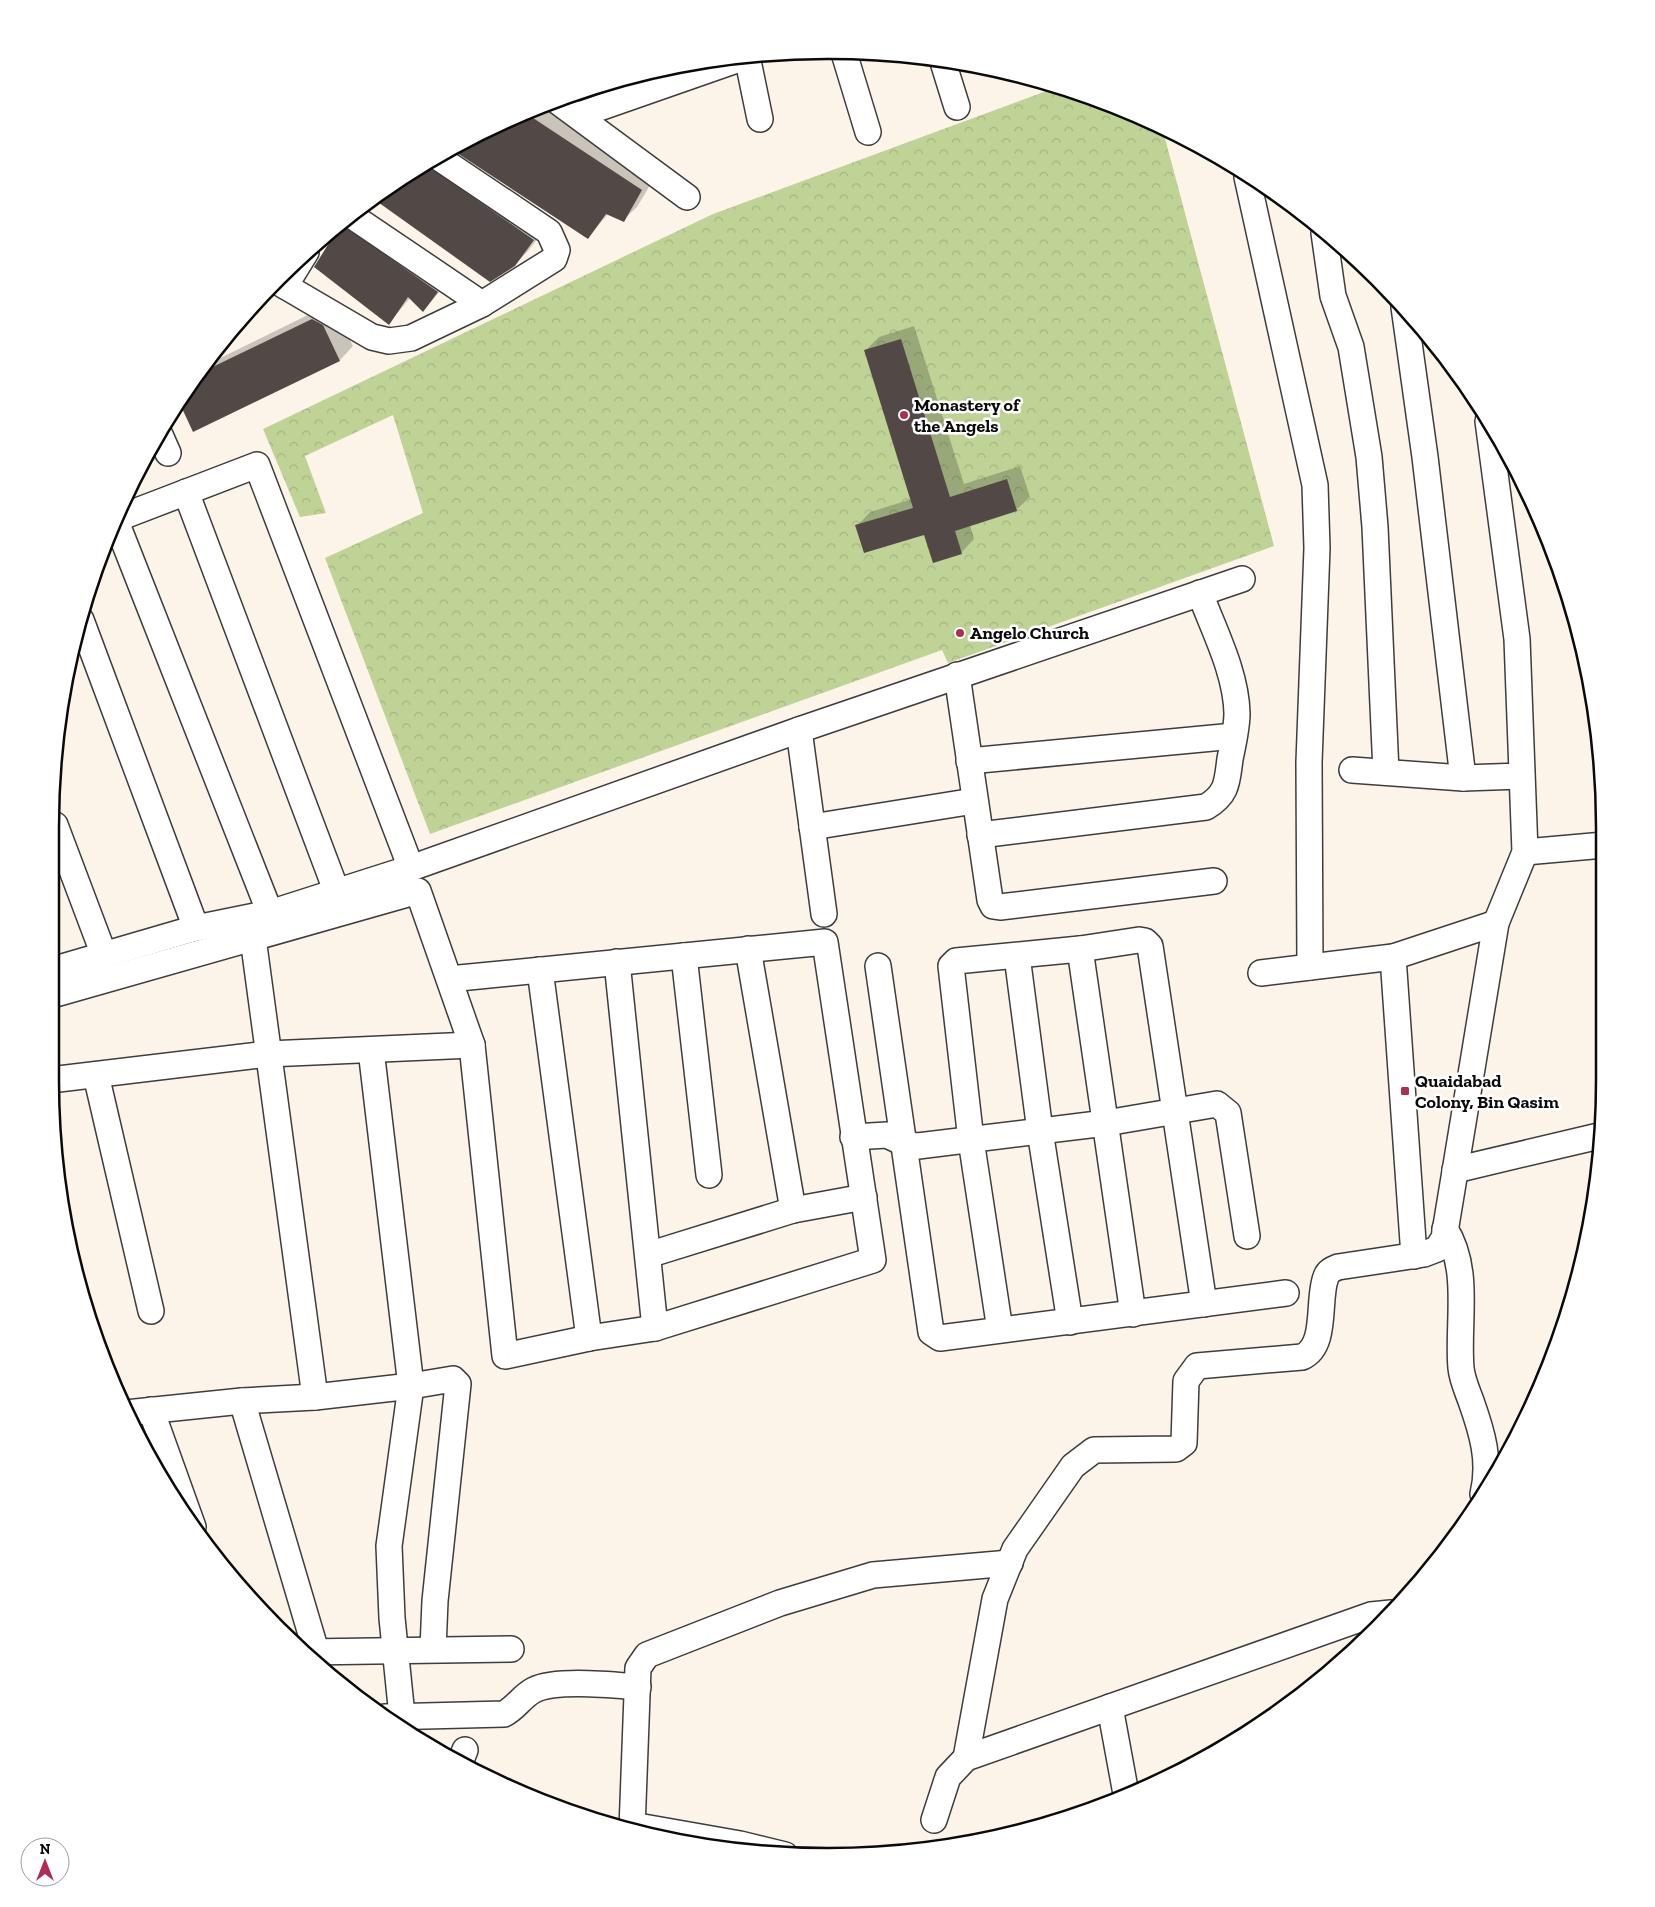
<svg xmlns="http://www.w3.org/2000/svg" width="1655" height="1907" font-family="'Zilla Slab',serif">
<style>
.forest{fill:url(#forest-crowns)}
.shadow{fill:#0003}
.building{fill:#524947}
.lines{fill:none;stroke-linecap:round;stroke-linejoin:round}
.minor-casing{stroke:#3d3d3d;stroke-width:28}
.minor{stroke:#fff;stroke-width:25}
.poi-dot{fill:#ae2e53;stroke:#fff;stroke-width:2}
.labels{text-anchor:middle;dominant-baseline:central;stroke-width:5;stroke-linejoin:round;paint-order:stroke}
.poi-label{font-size:18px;font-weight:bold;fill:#0a0a0a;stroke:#fff;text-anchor:start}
.rim{fill:none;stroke:#0a0a0a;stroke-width:2.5}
</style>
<defs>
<pattern id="forest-crowns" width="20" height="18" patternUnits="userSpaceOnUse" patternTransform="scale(1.25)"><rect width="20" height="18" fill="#c0d397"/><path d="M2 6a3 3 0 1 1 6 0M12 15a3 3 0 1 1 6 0" fill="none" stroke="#a4b481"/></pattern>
</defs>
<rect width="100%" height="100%" fill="#fdf4e9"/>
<path class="forest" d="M1057,87L1162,127L1274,546L948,663L942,650L430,834L325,558L423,513L393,415L305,456L326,513L300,517L263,429L713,214Z"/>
<g class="shadow">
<path d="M547,105L655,177L637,207L623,220L609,213L588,237L452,148Z"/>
<path d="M440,153L547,226L528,251L514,265L490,280L376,199Z"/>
<path d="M347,220L451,278L423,311L410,298L389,323L342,225Z"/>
<path d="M326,306L336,312L353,346L340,360L194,430L180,403L204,366Z"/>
<path d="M914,326L964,484L1020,466L1030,497L1016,510L970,525L974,539L961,553L925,534L857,526L870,512L912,499L865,351L879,337Z"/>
<path d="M162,432L170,447L156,460L141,466Z"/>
</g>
<g class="building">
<path d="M527,114L642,190L624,222L606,214L588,239L451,149Z"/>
<path d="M425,164L534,240L515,266L490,282L375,200Z"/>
<path d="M341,224L438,292L423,312L408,297L389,325L314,267Z"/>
<path d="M312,319L323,325L340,361L193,432L180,404L198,374Z"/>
<path d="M901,339L950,497L1007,479L1017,511L955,531L962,554L933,563L924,535L864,553L855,525L913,508L864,350Z"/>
</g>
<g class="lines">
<defs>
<g id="minor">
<path d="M844,53L868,132"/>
<path d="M747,56L760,119"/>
<path d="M943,62L957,107"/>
<path d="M557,101L687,197"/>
<path d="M579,115L748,56"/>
<path d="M1247,177L1315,485L1317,548L1309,762L1310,967"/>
<path d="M352,216L482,304"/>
<path d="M1324,233L1333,296L1351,347L1369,457L1375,527L1386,772"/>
<path d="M278,282L372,337L389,341L411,338L482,304L554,259L557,250L549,232L436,156"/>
<path d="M285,286L306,252"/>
<path d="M1404,307L1425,457L1463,778"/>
<path d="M160,435L168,453"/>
<path d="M186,492L336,890"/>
<path d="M115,519L270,913"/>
<path d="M116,519L257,465L411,868"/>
<path d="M81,620L196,928"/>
<path d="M957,675L990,900L993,906L1000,907L1214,881"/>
<path d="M799,730L824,914"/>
<path d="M969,761L1234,736"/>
<path d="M1352,770L1463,778L1521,776"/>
<path d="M55,825L104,955"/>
<path d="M812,827L974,801"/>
<path d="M980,835L1206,807C1228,794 1227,781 1230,759C1233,744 1237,728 1237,713C1236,672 1214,631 1200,593"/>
<path d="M1525,852L1604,845"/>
<path d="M253,938L315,1397"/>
<path d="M748,949L793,1210"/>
<path d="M1080,949L1133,1314"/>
<path d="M684,956L709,1175"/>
<path d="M1017,956L1040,1131L1070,1322"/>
<path d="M1393,957L1414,1256"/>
<path d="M617,962L655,1328"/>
<path d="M878,966L931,1332L940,1338L1286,1293"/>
<path d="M52,970L196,928L270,913L411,868L799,730L1242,579"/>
<path d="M540,970L589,1338"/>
<path d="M1261,973L1393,957L1496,923"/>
<path d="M52,995L418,891L472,1045L505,1356L589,1338L655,1328L873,1260L825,942L449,979"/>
<path d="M371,1050L411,1386L453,1379L458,1384L435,1601L433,1649"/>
<path d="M96,1075L151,1311"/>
<path d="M50,1080L268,1054L472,1045"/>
<path d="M853,1137L887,1135L908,1145L918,1146L1106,1123L1217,1104L1228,1113L1247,1236"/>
<path d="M1455,1170L1599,1136"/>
<path d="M1445,1229C1471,1269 1457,1323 1461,1368C1462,1379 1467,1390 1471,1401C1482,1432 1491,1461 1483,1494"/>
<path d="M648,1255L793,1210L864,1197"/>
<path d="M1000,1330L971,1140L951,966L956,961L1080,949L1139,940L1145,941L1150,946L1204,1304"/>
<path d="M242,1401L316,1651"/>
<path d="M151,1410L193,1527"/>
<path d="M126,1413L242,1401L315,1397L411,1386L389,1546L392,1618L402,1716"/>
<path d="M306,1652L511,1649"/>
<path d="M1110,1707L1126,1794"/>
<path d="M385,1717L504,1714C516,1708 522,1696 534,1690C556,1679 612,1685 638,1687"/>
<path d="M966,1758L995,1599L1015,1549L1073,1466L1094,1450L1176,1449L1184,1443L1186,1381L1197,1366L1302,1357C1328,1346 1317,1298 1326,1277C1328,1271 1333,1269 1338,1267L1424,1254L1437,1249L1444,1238L1496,923L1525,852L1517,639L1488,421"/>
<path d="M460,1763L465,1750"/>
<path d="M934,1820L948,1777L966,1758L1371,1615L1391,1613"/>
<path d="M632,1825L740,1844L785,1855"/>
<path d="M632,1829L638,1668L647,1655L780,1603L873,1575L1010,1563"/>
</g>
</defs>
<use href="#minor" class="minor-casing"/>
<use href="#minor" class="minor"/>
</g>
<g class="poi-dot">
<circle cx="904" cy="415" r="5"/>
<circle cx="960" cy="633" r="5"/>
<rect x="1400" y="1086" width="10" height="10" rx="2.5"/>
</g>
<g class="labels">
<g class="poi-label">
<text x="914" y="405">Monastery of<tspan x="914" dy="21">the Angels</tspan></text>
<text x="970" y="633">Angelo Church</text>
<text x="1415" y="1081">Quaidabad<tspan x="1415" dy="21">Colony, Bin Qasim</tspan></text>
</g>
</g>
<path d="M0 0H1655V1907H0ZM827 59H828A768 768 0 0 1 1596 827V1080A768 768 0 0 1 828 1848H827A768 768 0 0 1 59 1080V827A768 768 0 0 1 827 59Z" fill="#fff" fill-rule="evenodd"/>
<path class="rim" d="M827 59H828A768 768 0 0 1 1596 827V1080A768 768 0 0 1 828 1848H827A768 768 0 0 1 59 1080V827A768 768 0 0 1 827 59Z"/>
<g transform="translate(45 1862)"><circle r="24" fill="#ffffff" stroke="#9d9d9d"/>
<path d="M0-4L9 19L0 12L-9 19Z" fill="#ae2e53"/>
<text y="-8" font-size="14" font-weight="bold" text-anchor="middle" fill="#0a0a0a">N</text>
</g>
</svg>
